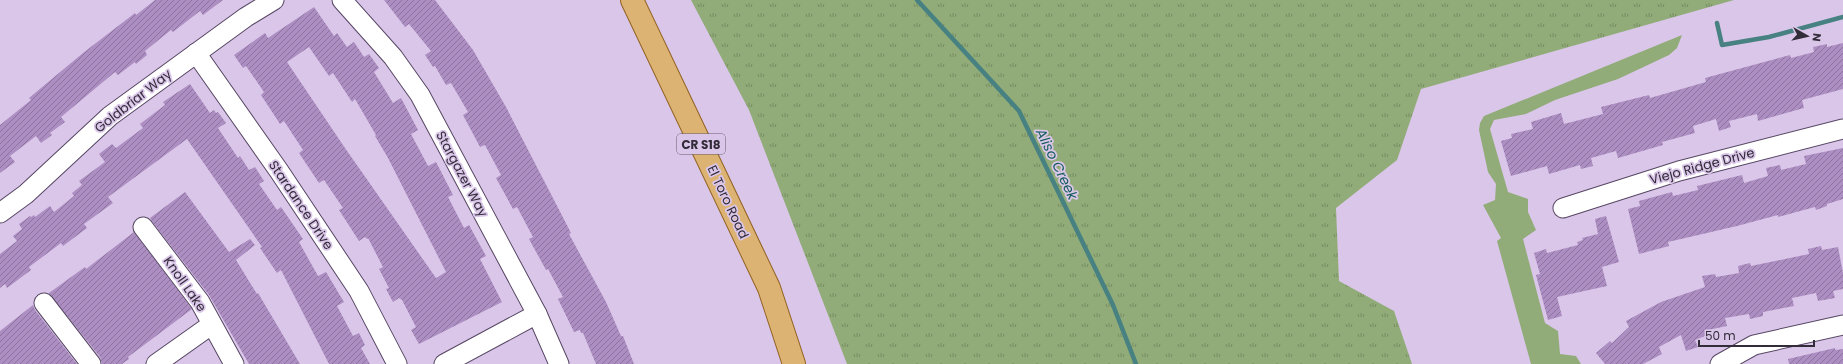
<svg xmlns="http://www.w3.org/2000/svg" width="1843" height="364" font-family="Poppins,sans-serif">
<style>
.grass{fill:url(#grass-tufts)}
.green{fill:#91ac78}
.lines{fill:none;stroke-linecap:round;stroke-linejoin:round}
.stream{stroke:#478182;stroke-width:4.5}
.building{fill:url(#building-hatch);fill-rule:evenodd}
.street-casing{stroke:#564663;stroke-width:21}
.primary-casing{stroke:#926222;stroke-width:24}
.street{stroke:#fff;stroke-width:19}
.primary{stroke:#dcb373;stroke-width:22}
.labels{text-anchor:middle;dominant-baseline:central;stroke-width:3.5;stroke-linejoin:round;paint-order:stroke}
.shield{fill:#dac6e9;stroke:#645a6d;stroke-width:1}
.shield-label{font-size:12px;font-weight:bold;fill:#322b38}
.street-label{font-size:13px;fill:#322b38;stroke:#dac6e9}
.water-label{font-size:14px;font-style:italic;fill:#145d5a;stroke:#dac6e9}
</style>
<defs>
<pattern id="grass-tufts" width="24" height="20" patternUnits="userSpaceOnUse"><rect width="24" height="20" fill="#91ac78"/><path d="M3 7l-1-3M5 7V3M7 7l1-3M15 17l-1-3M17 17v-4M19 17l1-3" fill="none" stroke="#778c63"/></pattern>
<pattern id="building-hatch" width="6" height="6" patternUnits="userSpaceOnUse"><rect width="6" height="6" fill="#ad8ec3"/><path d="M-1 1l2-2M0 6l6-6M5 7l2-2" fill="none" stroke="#8d749f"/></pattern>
</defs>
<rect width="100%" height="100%" fill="#dac6e9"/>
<path class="grass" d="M691,0H1734L1421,89L1397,160L1336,208L1339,281L1394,311L1412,364H847L749,110Z"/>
<path class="green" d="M1682,35L1677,48L1669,55L1618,79L1555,100L1526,114L1494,120L1490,129L1508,192L1528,199V212L1536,230L1523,239L1545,323L1558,331L1560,354L1576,356L1581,364H1531L1497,241L1501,238L1483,205L1495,200L1496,184L1488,172L1479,130L1480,123L1484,116Z"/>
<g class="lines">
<g class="stream">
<path d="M917,0L1019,111L1113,305L1136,364"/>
<path d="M1717,23L1722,45L1769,37L1843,17"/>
</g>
</g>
<g class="building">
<path d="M155,0H223L203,15L200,11L173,32L171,30L145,51L147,55L136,64L135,62L118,75L115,72L61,117L65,122L50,133L52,135L41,143L36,136L10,156L15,162L0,173V125L31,100L29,98L83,53L135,13L136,15Z"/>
<path d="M384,0H435L473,50L506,107L571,233L569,234L606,302L621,336H623L634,364H596L583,333H581L580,330L574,332L558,299L563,297L548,269L546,270L529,239L533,237L517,207L513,209L496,178L501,175L485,145L480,147L463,115L468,112L451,83L446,85L435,66L433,67L425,55L431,51L409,24L405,27Z"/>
<path d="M314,7L334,36L337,33L347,47L354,42L364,57L369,54L379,68L374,72L393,103L401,98L418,130L411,134L428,166L436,162L453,195L448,197L464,228L469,225L486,256L480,259L502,302L419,344L411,330L416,327L402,300L399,298L393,302L386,289L389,288L379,269L383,267L368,238L367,239L365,237L359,241L339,210L343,208L324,180L319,183L299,153L303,150L284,121L280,124L261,95L264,92L246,66L243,68L234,55L265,33L268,38ZM309,47L329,76L333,73L352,102L355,99L376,135L375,136L388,158L446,272L436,278L345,148L287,62Z"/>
<path d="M1843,43V89L1802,100L1804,108L1758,121L1757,114L1729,121L1731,127L1719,131L1716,119L1693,126L1695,133L1662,142L1663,145L1618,158L1616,151L1591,158L1593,166L1581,169L1580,165L1549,174L1547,166L1511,176L1501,141L1512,138L1511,134L1533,129L1531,122L1561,113L1564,124L1603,114L1601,107L1649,95L1650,98L1706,82L1705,78L1742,68L1790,55L1791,58L1814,52L1813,47L1827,44V47Z"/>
<path d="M190,84L210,113L214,110L216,113L218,112L226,123L218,128L238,158L240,156L249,170L255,167L264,181L259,184L277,210L281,207L303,239L299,242L318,276L326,272L344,302L337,306L353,336L359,333L365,345L361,348L370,364H329L281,270L277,273L260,248L262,247L187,139L108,197L113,203L84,224L87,228L63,246L61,243L29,267L31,270L7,288L5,284L0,288V254L17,241L13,236L22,229L19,224L30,216L31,217L34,215L35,217L50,206L54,212L74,196L72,193L82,185L79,181L105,162L99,154L112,144L116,148L143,128L140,124L165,105L163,102Z"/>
<path d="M1843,148V199L1827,204V206L1816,210L1815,207L1778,217V215L1737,226L1668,242L1669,246L1639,254L1628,209L1640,206L1639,201L1672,192L1673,196L1698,190L1697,186L1742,175L1744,183L1768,176L1766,168L1780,165L1781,170L1806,164L1804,156Z"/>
<path d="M185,192L229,252L250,239L255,245L236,260L257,294L258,293L300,364H249L209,295L151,220L150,218Z"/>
<path d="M1606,216L1619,262L1602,267L1607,286L1557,297L1562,316L1548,320L1536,275L1540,274L1534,253L1546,249L1547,253L1578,245L1577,242L1583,240L1582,238L1598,234L1595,219Z"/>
<path d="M134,232L192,309L128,357L129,359L122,364H102L100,357L49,293L85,267L86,269Z"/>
<path d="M1821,246L1822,250L1838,247L1843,273V289L1833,291L1835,298L1818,301L1816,293L1792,298L1794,306L1763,312V316L1750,319L1749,314L1725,318L1727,326L1708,330L1710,334L1695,340L1698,347L1686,351L1681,335L1659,347L1662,354L1643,364H1605L1596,353L1610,341L1612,343L1629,327L1626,321L1661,302L1705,287L1702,276L1715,274L1716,277L1739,273L1738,266L1750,263L1751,266L1809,254L1808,249Z"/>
<path d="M33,305L35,310L77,364H0V331Z"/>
<path d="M1835,348V350L1843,349V364H1789L1788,359Z"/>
</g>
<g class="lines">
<defs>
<g id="street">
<path d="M342,0L393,57L420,95L537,314L559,364"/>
<path d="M196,53L279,171L359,291L397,364"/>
<path d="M1563,208L1679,171L1843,129"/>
<path d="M0,213L26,194L110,116L246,17L274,0"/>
<path d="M143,227L200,302L234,364"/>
<path d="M44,303L91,364"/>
<path d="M156,364L211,325"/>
<path d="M444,364L537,314"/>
<path d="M1720,364L1754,345L1843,325"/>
</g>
<path id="primary" d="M632,0L769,288L794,364"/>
</defs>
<use href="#street" class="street-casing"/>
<use href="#primary" class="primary-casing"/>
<use href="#street" class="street"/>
<use href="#primary" class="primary"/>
</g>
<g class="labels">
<rect class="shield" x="677" y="134" width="48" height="20" rx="3"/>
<g class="shield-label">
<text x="701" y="144">CR S18</text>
</g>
<g class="street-label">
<text transform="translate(133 101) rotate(-38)">Goldbriar Way</text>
<text transform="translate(1702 166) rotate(-15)">Viejo Ridge Drive</text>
<text transform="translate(462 174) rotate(62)">Stargazer Way</text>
<text transform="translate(728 202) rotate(65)">El Toro Road</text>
<text transform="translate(301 205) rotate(56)">Stardance Drive</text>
<text transform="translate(185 284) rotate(55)">Knoll Lake</text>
</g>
<g class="water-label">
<text transform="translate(1057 164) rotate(64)">Aliso Creek</text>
</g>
</g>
<g transform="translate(1807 36) rotate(98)" stroke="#dac6e9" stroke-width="3" paint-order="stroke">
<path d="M0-3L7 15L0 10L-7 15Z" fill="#322b38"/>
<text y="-6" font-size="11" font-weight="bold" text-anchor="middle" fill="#322b38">N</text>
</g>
<path d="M1699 340v6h115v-6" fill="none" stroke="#322b38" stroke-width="2"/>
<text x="1705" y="340" font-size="12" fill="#322b38" stroke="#dac6e9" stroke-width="3" paint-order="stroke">50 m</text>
</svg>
